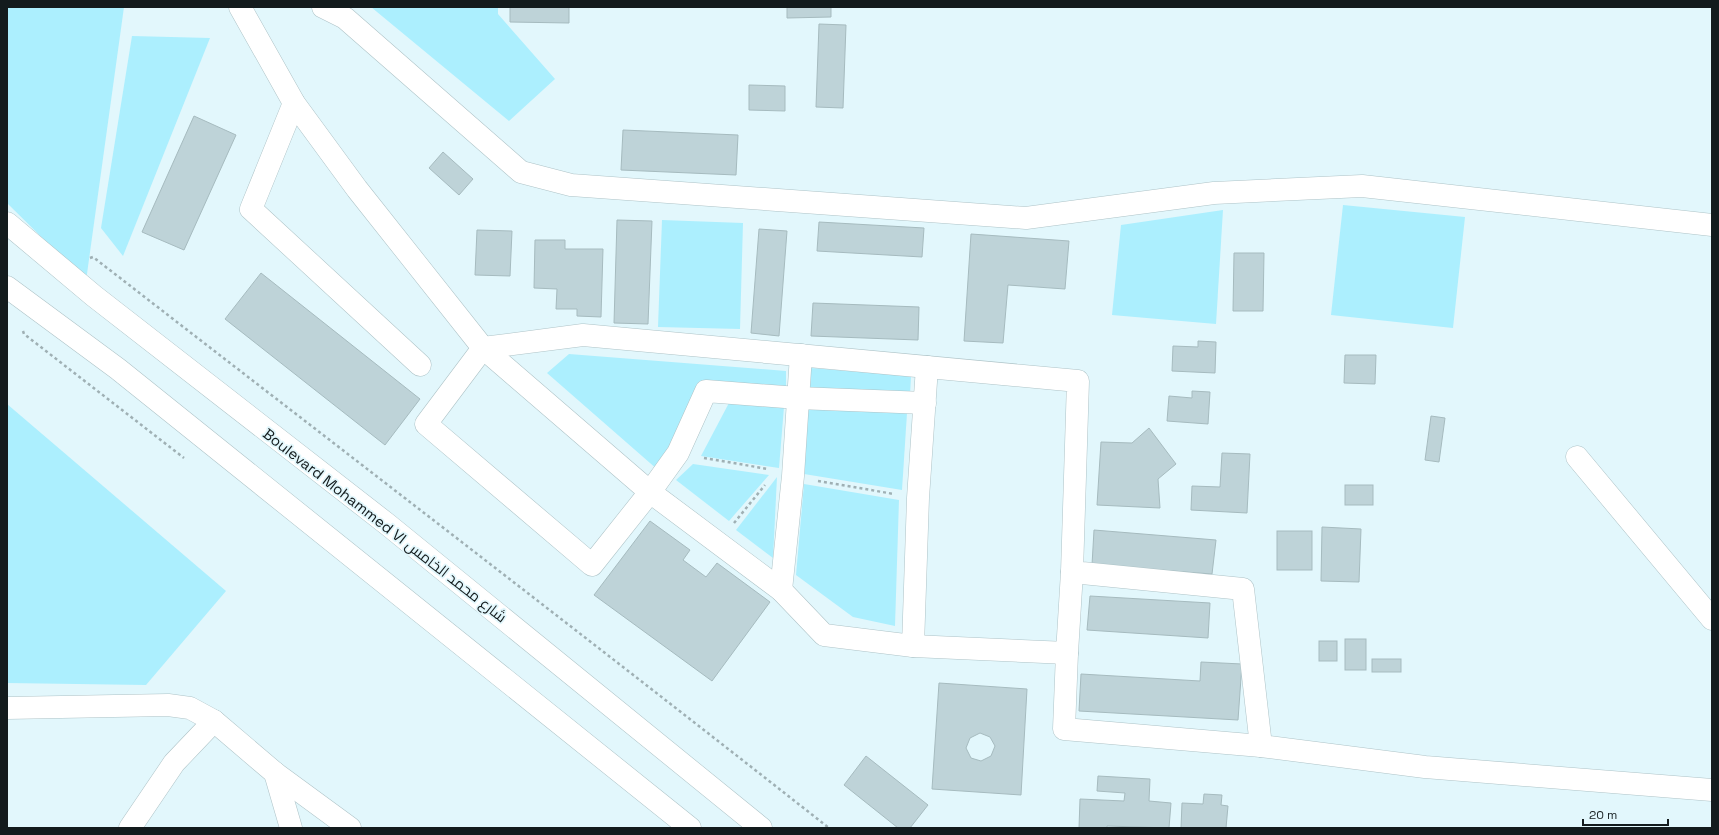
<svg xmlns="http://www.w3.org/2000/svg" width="1719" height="835" font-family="'Space Grotesk',Cairo,sans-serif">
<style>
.green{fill:#aceffe}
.building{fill:#bed3d8;stroke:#a6bbbf;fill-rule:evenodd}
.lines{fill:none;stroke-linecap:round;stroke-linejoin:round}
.minor-casing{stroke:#aec3c7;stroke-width:23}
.major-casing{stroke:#aec3c7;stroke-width:23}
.path{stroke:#9fb0b4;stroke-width:2.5;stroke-dasharray:3 3;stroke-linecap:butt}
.minor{stroke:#fff;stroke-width:22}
.major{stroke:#fff;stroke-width:22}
.labels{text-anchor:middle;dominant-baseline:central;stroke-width:3.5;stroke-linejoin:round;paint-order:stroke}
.street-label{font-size:15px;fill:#131b1d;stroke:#e2f7fc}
</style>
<rect width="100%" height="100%" fill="#e2f7fc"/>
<g class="green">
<path d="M7,7H124L86,281L7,203Z"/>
<path d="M371,7H498V14L555,79L509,121Z"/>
<path d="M132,36L210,38L123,256L101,228Z"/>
<path d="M1343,205L1465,217L1453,328L1331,315Z"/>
<path d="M1223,210L1216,324L1112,315L1121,225Z"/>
<path d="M662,220L743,223L740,329L658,327Z"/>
<path d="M569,354L786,371V389L701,382L658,470L547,373Z"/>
<path d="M811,368L911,376L910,395L810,388Z"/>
<path d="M730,401L784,407L779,468L701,456Z"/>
<path d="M7,404L226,591L146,685L7,683Z"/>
<path d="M808,406L907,413L902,490L804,474Z"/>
<path d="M693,464L769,475L729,521L676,480Z"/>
<path d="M777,477L773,558L736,530Z"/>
<path d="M804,484L899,500L895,626L853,617L796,575Z"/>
</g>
<g class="building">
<path d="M510,7H569V23L510,22Z"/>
<path d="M787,7H831V17L787,18Z"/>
<path d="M819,24L846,25L843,108L816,107Z"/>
<path d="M749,85L785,86V111L749,110Z"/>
<path d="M194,116L236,135L184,250L142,232Z"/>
<path d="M623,130L738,135L736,175L621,170Z"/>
<path d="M443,152L473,179L459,195L429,168Z"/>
<path d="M617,220L652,221L648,324L614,323Z"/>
<path d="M819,222L924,228L922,257L817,251Z"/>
<path d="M759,229L787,231L779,336L751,333Z"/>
<path d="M477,230L512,231L510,276L475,275Z"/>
<path d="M971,234L1069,241L1065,289L1008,285L1003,343L964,341Z"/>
<path d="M535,240H565V249H603L601,317L577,316V309H556L557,289L534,288Z"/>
<path d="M1234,253H1264L1263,311H1233Z"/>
<path d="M261,273L420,399L385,445L225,319Z"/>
<path d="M813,303L919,307L918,340L811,336Z"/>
<path d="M1198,341L1216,342L1215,373L1172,371L1173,346L1198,347Z"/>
<path d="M1345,355H1376L1375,384L1344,383Z"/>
<path d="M1192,391L1210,392L1208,424L1167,421L1169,396L1192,398Z"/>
<path d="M1431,416L1445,418L1439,462L1425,460Z"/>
<path d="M1149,428L1176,464L1158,479L1160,508L1097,505L1101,442L1132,443Z"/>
<path d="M1222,453L1250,454L1247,513L1191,510L1192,486L1220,487Z"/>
<rect x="1345" y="485" width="28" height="20"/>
<path d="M650,521L690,550L683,560L706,577L717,563L770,602L712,681L594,595Z"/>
<path d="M1322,527L1361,529L1359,582L1321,581Z"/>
<path d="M1094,530L1216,540L1212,574L1092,565Z"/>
<rect x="1277" y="531" width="35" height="39"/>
<path d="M1090,596L1210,603L1208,638L1087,630Z"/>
<rect x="1345" y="639" width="21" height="31"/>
<rect x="1319" y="641" width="18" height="20"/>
<rect x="1372" y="659" width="29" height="13"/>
<path d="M1201,662L1242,664L1238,720L1079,711L1081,674L1200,681Z"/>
<path d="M939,683L1027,689L1021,795L932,789ZM980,733L990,737L995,746L991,756L981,761L971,758L966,748L970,738Z"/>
<path d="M866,756L928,805L910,828H898L844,785Z"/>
<path d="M1098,776L1150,779L1149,801L1171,803L1169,828L1107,826V828H1079L1080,799L1124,801L1125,793L1097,791Z"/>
<path d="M1204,794L1222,795L1221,805L1228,806L1226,828H1181L1182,803L1203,804Z"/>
</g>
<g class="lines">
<defs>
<g id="minor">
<path d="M240,7L294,103L357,189L483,348L650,492L781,590L824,635L913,646L1067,653L1072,572"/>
<path d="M323,7L345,18L521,172L571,185L1026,218L1214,193L1362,186L1712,225"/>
<path d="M294,103L251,209L420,365"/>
<path d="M925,403L798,398L706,391L678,453L650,492L592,565L426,424L483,348L583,335L1078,381L1072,572L1243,589L1261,746L1425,767L1712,790"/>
<path d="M1577,457L1712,619"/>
<path d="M781,590L793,476L801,355"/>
<path d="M913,646L918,498L927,367"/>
<path d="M1067,653L1064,729L1261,746"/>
<path d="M7,708L168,705L190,708L214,721L275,773L350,828"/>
<path d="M275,773L291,828"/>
<path d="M130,828L174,763L214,721"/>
</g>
<g id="major">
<path d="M7,223L94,296L387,524L761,828"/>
<path d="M7,287L118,369L690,828"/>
</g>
</defs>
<use href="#minor" class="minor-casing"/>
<use href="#major" class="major-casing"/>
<g class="path">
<path d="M90,258L93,257C338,447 585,636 829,828"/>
<path d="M23,331L24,334L184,458"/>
<path d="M704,458L768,469"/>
<path d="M818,481L894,494"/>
<path d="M734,523L765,485"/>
</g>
<use href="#minor" class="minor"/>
<use href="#major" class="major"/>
</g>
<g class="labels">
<g class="street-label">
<text transform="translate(385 525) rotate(38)">Boulevard Mohammed VI شارع محمد الخامس</text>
</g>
</g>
<rect width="1719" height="835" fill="none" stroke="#131b1d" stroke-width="16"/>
<path d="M1583 819v6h85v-6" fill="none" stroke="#131b1d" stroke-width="2"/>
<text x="1589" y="819" font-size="12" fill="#131b1d" stroke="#e2f7fc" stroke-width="3" paint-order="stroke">20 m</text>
</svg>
